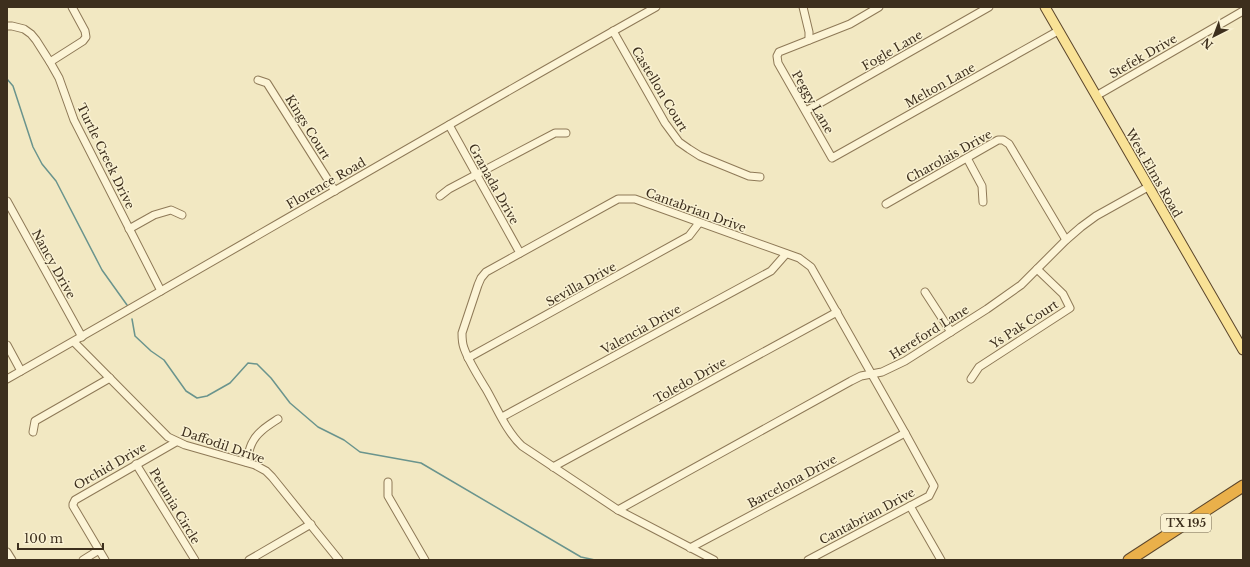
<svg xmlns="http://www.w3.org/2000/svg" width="1250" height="567" font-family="'Libre Baskerville',serif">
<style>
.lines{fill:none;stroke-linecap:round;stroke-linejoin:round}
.stream{stroke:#6a948d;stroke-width:1.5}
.minor-casing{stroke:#8e7957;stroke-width:9}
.major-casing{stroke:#5c462c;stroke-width:11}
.highway-casing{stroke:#5c462c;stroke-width:13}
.minor{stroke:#fcf4d6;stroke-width:7}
.major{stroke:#f9e296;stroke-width:9}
.highway{stroke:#eab04a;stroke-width:11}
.labels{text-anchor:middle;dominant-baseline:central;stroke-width:3;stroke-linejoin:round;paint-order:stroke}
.shield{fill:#f9f1d2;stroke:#756953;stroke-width:1}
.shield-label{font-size:11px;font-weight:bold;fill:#3d2f1d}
.street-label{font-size:12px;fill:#3d2f1d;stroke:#f9f1d2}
</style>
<rect width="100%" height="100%" fill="#f2e8c2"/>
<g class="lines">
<g class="stream">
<path d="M7,79L13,86L33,147L42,164L56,181L102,270L127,305"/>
<path d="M132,319L135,336L151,351L164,360L186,391L197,398L207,396L230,383L248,363L257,364L271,378L290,403L318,427L344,440L360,452L421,463L581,557L595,560"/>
</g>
<defs>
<g id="minor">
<path d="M803,7L809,32V40"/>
<path d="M879,7L850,24L779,52L777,56L778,63L832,158L1058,31"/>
<path d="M7,26H12L24,29L31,34L36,40L50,62L59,78L74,120L161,291"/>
<path d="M613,31L665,123L679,142L689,149L700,156L749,176L760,177"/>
<path d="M50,62L83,41L86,37L85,31L72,7"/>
<path d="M258,80L267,83L335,191"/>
<path d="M1096,96L1243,11"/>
<path d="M806,111L989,7"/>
<path d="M449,125L520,253"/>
<path d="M967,158L982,186L983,202"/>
<path d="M440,196L449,189L555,133H566"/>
<path d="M7,201L82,337"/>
<path d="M886,204L998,140H1003L1009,144L1066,240"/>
<path d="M129,229L154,215L171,210L182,215"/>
<path d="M925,292L951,332"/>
<path d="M74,342L168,437L185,445L255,465L266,471L272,477L339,560"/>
<path d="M7,345L21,371"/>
<path d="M468,358L689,236L699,223"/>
<path d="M7,379C224,256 439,129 656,7"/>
<path d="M971,379L979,367L1070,308L1063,294L1037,269"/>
<path d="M502,417L771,271L786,254"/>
<path d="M33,432L35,421L110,378"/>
<path d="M246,462C248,456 249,449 252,443C257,432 269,425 278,419"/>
<path d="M136,464L195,560"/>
<path d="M553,467L837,312"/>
<path d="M388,482V496L425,560"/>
<path d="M910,506L941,560"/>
<path d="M618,510L851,381L861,376L882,372L905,361L987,309L1021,285L1066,240L1081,227L1096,216L1148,187"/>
<path d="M690,548L905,433"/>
<path d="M7,552L12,560"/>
<path d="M83,560L99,550"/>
<path d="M105,560L73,506V504L75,500L176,442"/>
<path d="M249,560L311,524"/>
<path d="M714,560L618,510L522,446C506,431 497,408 486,389C478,376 469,362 464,348C462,343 462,338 462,333L478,285L481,278L486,272L618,199H635L799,258L811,267L905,433L934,486L929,496L808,560"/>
</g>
<path id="major" d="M1045,7L1243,350"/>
<path id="highway" d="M1129,560L1243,486"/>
</defs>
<use href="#minor" class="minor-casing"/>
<use href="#major" class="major-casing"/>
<use href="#highway" class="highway-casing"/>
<use href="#minor" class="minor"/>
<use href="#major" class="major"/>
<use href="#highway" class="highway"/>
</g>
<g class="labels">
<rect class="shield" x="1161" y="514" width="50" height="18" rx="3"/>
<g class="shield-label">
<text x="1186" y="523">TX 195</text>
</g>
<g class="street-label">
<text transform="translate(892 50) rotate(-30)">Fogle Lane</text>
<text transform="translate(1143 56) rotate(-30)">Stefek Drive</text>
<text transform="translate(940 85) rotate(-29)">Melton Lane</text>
<text transform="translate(660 89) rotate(59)">Castellon Court</text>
<text transform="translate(813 102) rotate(60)">Peggy Lane</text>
<text transform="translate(308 127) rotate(58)">Kings Court</text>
<text transform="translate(106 156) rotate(64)">Turtle Creek Drive</text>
<text transform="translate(949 156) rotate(-29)">Charolais Drive</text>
<text transform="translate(1154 173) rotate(60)">West Elms Road</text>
<text transform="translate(326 183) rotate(-30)">Florence Road</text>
<text transform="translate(494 184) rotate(61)">Granada Drive</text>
<text transform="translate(696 210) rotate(20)">Cantabrian Drive</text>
<text transform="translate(54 264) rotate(61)">Nancy Drive</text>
<text transform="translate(581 284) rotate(-29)">Sevilla Drive</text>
<text transform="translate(1024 324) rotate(-33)">Ys Pak Court</text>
<text transform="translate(641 329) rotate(-29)">Valencia Drive</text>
<text transform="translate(929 332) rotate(-32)">Hereford Lane</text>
<text transform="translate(690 380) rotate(-29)">Toledo Drive</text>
<text transform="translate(223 445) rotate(19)">Daffodil Drive</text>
<text transform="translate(110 466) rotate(-30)">Orchid Drive</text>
<text transform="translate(792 481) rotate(-28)">Barcelona Drive</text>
<text transform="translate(175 506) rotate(59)">Petunia Circle</text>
<text transform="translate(867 516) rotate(-28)">Cantabrian Drive</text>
</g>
</g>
<rect width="1250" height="567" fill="none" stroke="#3d2f1d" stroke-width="16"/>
<g transform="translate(1214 36) rotate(222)" stroke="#f9f1d2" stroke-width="3" paint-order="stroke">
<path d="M0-3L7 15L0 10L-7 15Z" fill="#3d2f1d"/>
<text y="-6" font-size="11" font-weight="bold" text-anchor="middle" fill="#3d2f1d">N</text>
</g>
<path d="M18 543v6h85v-6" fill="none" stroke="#3d2f1d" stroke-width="2"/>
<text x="24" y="543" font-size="12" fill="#3d2f1d" stroke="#f9f1d2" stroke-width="3" paint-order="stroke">100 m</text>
</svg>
